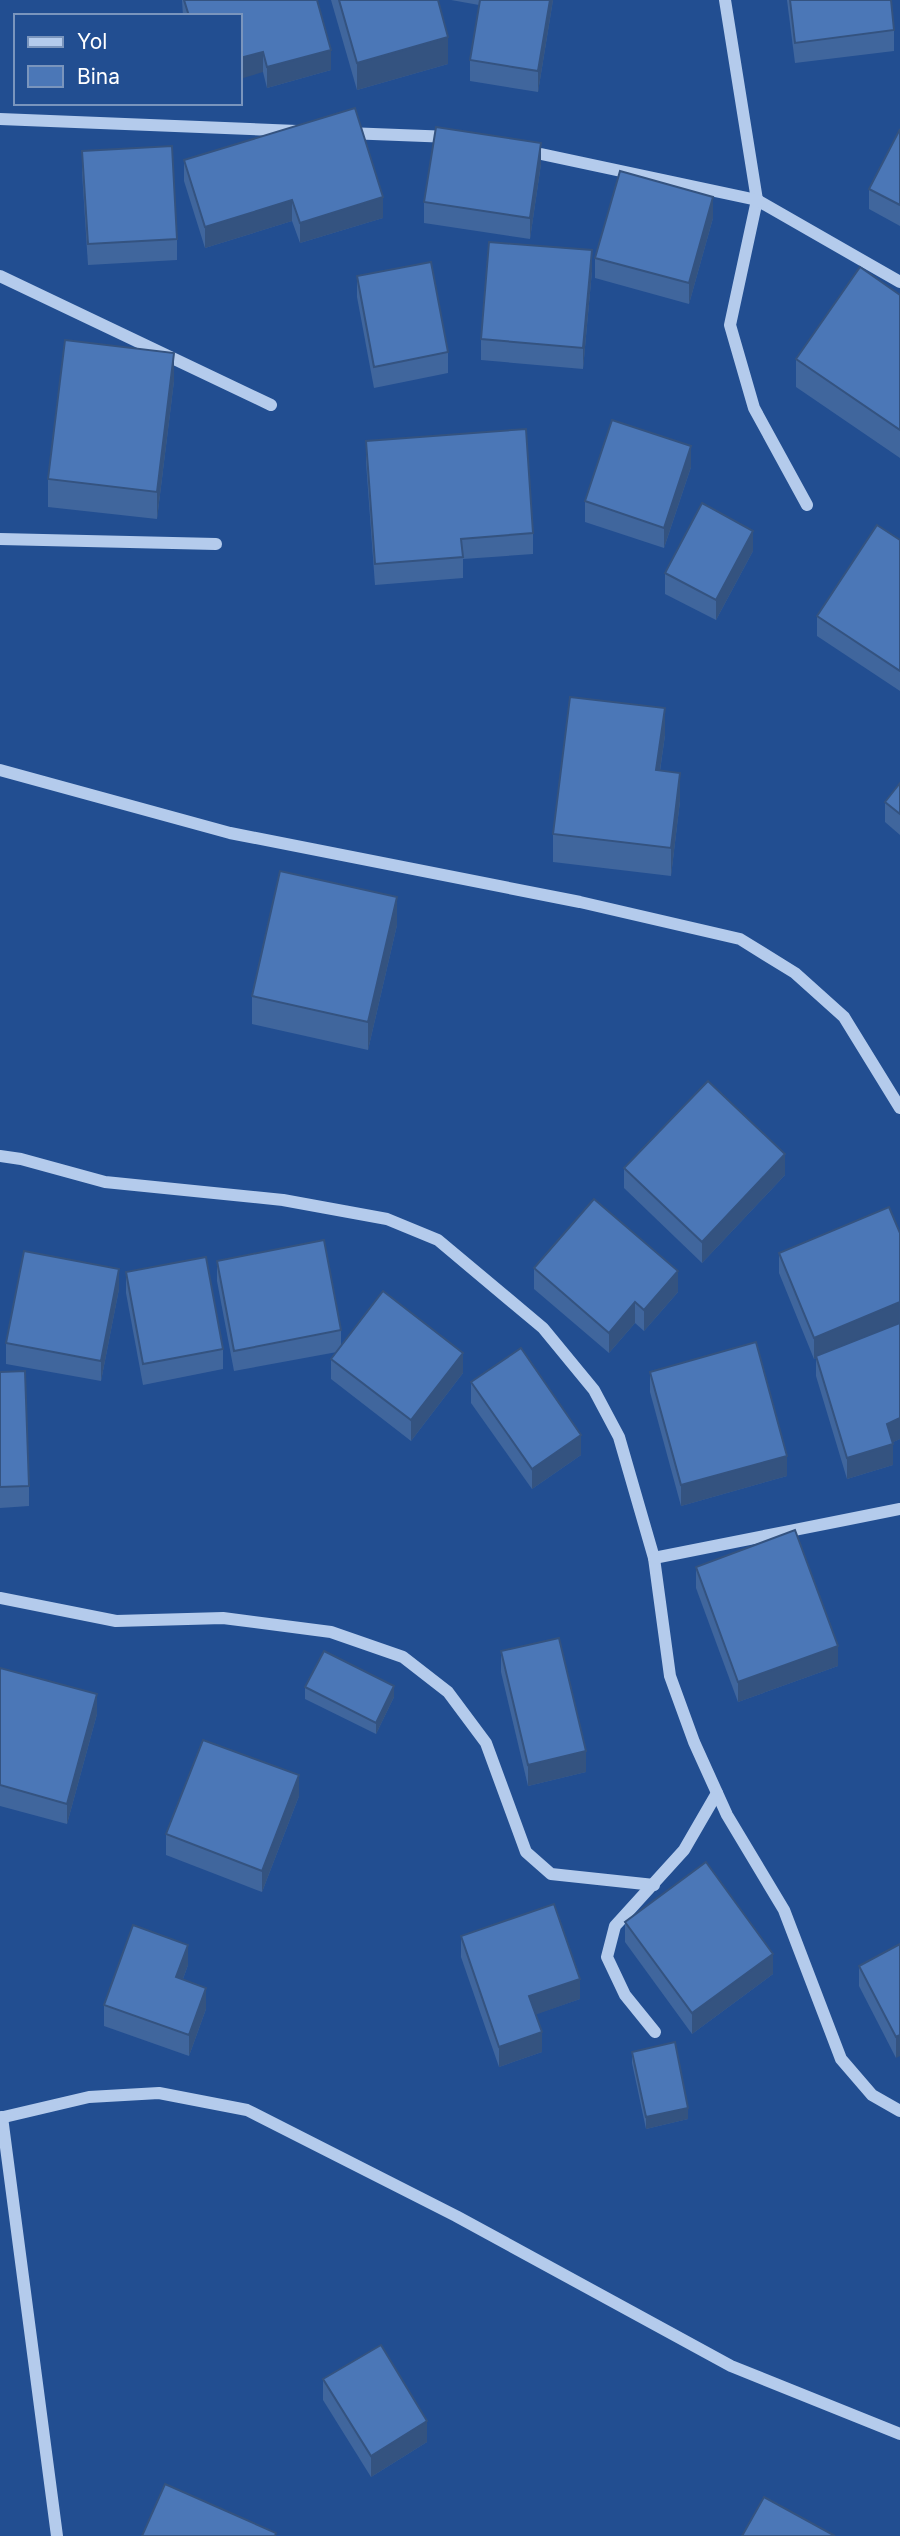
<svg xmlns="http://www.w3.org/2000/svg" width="900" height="2536" font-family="Inter,sans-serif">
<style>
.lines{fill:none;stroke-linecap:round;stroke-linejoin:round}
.minor{stroke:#b4cbec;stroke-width:12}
.wall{fill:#40669d}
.shaded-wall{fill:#345380}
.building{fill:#4b77b7;stroke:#345380;stroke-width:2}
</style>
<rect width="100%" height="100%" fill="#224e91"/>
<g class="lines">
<g class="minor">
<path d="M725,0L757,200L730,325L754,408L807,505"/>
<path d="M0,119L297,131"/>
<path d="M347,133L451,137"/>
<path d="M527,151L757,200L900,282"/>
<path d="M0,276L271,405"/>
<path d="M0,539L216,544"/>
<path d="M0,770L230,833L580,902L740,939L795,973L844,1017L900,1108"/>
<path d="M0,1156L21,1159L105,1182L283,1200L387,1219L438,1240L543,1328L594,1390L619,1437L654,1558L670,1676L694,1742L727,1815L784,1910L841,2059L872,2095L900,2111"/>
<path d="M654,1558L900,1509"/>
<path d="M0,1598L116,1621L223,1618L331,1632L403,1657L448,1692L486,1743L526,1852L551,1874L654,1885"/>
<path d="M655,2032L625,1995L607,1957L615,1926L684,1850L717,1793"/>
<path d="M2,2117L57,2536"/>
<path d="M0,2118L89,2097L159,2093L247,2110L456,2216L731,2366L900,2434"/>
</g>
</g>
<g class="wall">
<path d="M182,0H317L331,70L267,88L263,72L240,16H183Z"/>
<path d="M331,0H438L448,64L357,90Z"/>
<path d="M451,0H553L538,92L470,81V60L479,5Z"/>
<path d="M787,0H891L894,30V51L795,63Z"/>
<path d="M900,129V226L869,209V189Z"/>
<path d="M82,151L177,239V260L88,265L82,172Z"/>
<path d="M184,160L383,218L300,243L292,221L205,248L184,181Z"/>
<path d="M541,164L530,239L424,223V202Z"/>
<path d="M713,218L689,304L595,278V258Z"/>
<path d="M592,271L583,369L481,360V339Z"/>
<path d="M357,276L448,352V373L374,388L357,297Z"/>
<path d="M900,295V458L796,387V359Z"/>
<path d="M174,381L157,519L48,507V479Z"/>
<path d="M366,441L533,533V554L463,559V578L375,585L366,462Z"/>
<path d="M691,467L664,548L585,522V501Z"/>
<path d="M900,540V691L817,636V616Z"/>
<path d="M753,551L716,620L665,594V573Z"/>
<path d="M665,735L660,771L680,801L671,876L553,862V834Z"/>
<path d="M900,783V835L885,822V802Z"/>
<path d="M397,925L368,1050L252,1024V996Z"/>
<path d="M624,1168L785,1175L702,1263L624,1188Z"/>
<path d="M779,1253L900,1323V1439L893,1442V1465L847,1479L816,1376V1358L814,1359L779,1273Z"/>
<path d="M217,1261L341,1330V1346L463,1373L411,1441L331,1379V1359L337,1352L234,1371L217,1281Z"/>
<path d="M534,1268L678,1292L644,1331L635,1323L609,1353L534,1289Z"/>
<path d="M126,1272L223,1349V1369L143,1385L126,1293Z"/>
<path d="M119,1289L101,1381L6,1364V1343Z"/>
<path d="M0,1372L29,1486V1506L0,1508Z"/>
<path d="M650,1372L787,1476L681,1506L650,1392Z"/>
<path d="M471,1382L581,1455L532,1489L471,1403Z"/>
<path d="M696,1567L838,1666L738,1702L696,1588Z"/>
<path d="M501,1651L586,1772L528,1786L501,1672Z"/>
<path d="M0,1668L97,1714L67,1824L0,1806Z"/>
<path d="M305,1687L394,1697L376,1734L305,1699Z"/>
<path d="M299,1796L262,1892L166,1855V1834Z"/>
<path d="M625,1922L773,1974L692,2034L625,1942Z"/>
<path d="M461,1936L580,1999L536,2014L542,2052L499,2067L461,1957Z"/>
<path d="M900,1944L896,2058L859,1986V1966Z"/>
<path d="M188,1965L183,1979L206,2009L189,2056L104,2026V2005Z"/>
<path d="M632,2052L688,2119L646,2129L632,2063Z"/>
<path d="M323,2379L427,2442L371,2477L323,2400Z"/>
</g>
<g class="shaded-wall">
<path d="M550,0H553L538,92V71Z"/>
<path d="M448,37V64L357,90V63Z"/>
<path d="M331,50V70L267,88V67Z"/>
<path d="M263,52V72L240,79V58Z"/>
<path d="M541,143V164L530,239V218Z"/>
<path d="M383,197V218L300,243V223Z"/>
<path d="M713,197V218L689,304V283Z"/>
<path d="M292,200V221L205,248V227Z"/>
<path d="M592,250V271L583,369V348Z"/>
<path d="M174,353V381L157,519V492Z"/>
<path d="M691,446V467L664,548V528Z"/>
<path d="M753,531V551L716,620V600Z"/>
<path d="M665,708V735L656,798V770Z"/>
<path d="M680,773V801L671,876V848Z"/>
<path d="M397,897V925L368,1050V1022Z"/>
<path d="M785,1154V1175L702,1263V1242Z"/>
<path d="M119,1269V1289L101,1381V1361Z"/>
<path d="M678,1271V1292L644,1331V1310Z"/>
<path d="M635,1302V1323L609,1353V1333Z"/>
<path d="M900,1302V1323L814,1359V1338Z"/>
<path d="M463,1353V1373L411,1441V1420Z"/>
<path d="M900,1418V1439L887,1445V1424Z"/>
<path d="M581,1435V1455L532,1489V1469Z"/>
<path d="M893,1444V1465L847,1479V1458Z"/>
<path d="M787,1456V1476L681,1506V1485Z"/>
<path d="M838,1646V1666L738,1702V1682Z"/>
<path d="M394,1686V1697L376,1734V1723Z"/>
<path d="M97,1694V1714L67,1824V1804Z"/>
<path d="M586,1751V1772L528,1786V1765Z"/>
<path d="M299,1775V1796L262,1892V1871Z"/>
<path d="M188,1945V1965L176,1998V1977Z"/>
<path d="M773,1954V1974L692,2034V2013Z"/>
<path d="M580,1979V1999L529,2017V1996Z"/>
<path d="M206,1988V2009L189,2056V2035Z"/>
<path d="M542,2032V2052L499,2067V2047Z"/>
<path d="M900,2035V2056L896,2058V2037Z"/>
<path d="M688,2108V2119L646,2129V2117Z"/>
<path d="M427,2421V2442L371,2477V2456Z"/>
</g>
<g class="building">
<path d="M184,0H317L331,50L267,67L263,52L240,58V16H189Z"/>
<path d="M339,0H438L448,37L357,63Z"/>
<path d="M480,0H550L538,71L470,60Z"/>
<path d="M790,0H891L894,30L795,43Z"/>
<path d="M355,108L383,197L300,223L292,200L205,227L184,160Z"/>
<path d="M436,127L541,143L530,218L424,202Z"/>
<path d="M900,129V205L869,189Z"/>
<path d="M172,146L177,239L88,244L82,151Z"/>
<path d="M620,171L713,197L689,283L595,258Z"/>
<path d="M489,242L592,250L583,348L481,339Z"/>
<path d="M431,262L448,352L374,367L357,276Z"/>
<path d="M860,267L900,295V430L796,359Z"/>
<path d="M65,340L174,353L157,492L48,479Z"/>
<path d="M612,420L691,446L664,528L585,501Z"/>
<path d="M526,429L533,533L461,539L463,557L375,564L366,441Z"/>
<path d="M702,503L753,531L716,600L665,573Z"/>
<path d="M877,525L900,540V671L817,616Z"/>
<path d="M570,697L665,708L656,770L680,773L671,848L553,834Z"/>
<path d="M900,783V814L885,802Z"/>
<path d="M280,871L397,897L368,1022L252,996Z"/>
<path d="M708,1081L785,1154L702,1242L624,1168Z"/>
<path d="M594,1199L678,1271L644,1310L635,1302L609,1333L534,1268Z"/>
<path d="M889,1207L900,1233V1302L814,1338L779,1253Z"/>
<path d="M324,1240L341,1330L234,1351L217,1261Z"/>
<path d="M24,1251L119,1269L101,1361L6,1343Z"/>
<path d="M206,1257L223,1349L143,1364L126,1272Z"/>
<path d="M383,1291L463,1353L411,1420L331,1359Z"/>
<path d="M900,1323V1418L887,1424L893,1444L847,1458L816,1356Z"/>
<path d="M756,1342L787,1456L681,1485L650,1372Z"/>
<path d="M521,1348L581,1435L532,1469L471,1382Z"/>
<path d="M25,1371L29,1486L0,1487V1372Z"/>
<path d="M795,1530L838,1646L738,1682L696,1567Z"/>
<path d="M559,1638L586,1751L528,1765L501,1651Z"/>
<path d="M324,1651L394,1686L376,1723L305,1687Z"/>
<path d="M0,1668L97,1694L67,1804L0,1785Z"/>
<path d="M203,1740L299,1775L262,1871L166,1834Z"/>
<path d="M706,1862L773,1954L692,2013L625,1922Z"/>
<path d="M554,1904L580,1979L529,1996L542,2032L499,2047L461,1936Z"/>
<path d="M133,1925L188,1945L176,1977L206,1988L189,2035L104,2005Z"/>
<path d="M900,1944V2035L896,2037L859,1966Z"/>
<path d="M675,2042L688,2108L646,2117L632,2052Z"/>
<path d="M381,2345L427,2421L371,2456L323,2379Z"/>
<path d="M165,2484L276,2533L275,2536H142Z"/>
<path d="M764,2497L835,2536H742Z"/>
</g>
<rect x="14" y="14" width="228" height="91" fill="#224e91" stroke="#7a95bd" stroke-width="2"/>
<rect x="28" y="37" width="35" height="10" fill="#b4cbec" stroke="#7a95bd" stroke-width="2"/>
<text x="77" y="49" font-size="21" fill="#ffffff">Yol</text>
<rect x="28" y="66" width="35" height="21" fill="#4b77b7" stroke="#7a95bd" stroke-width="2"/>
<text x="77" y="84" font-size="21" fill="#ffffff">Bina</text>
</svg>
